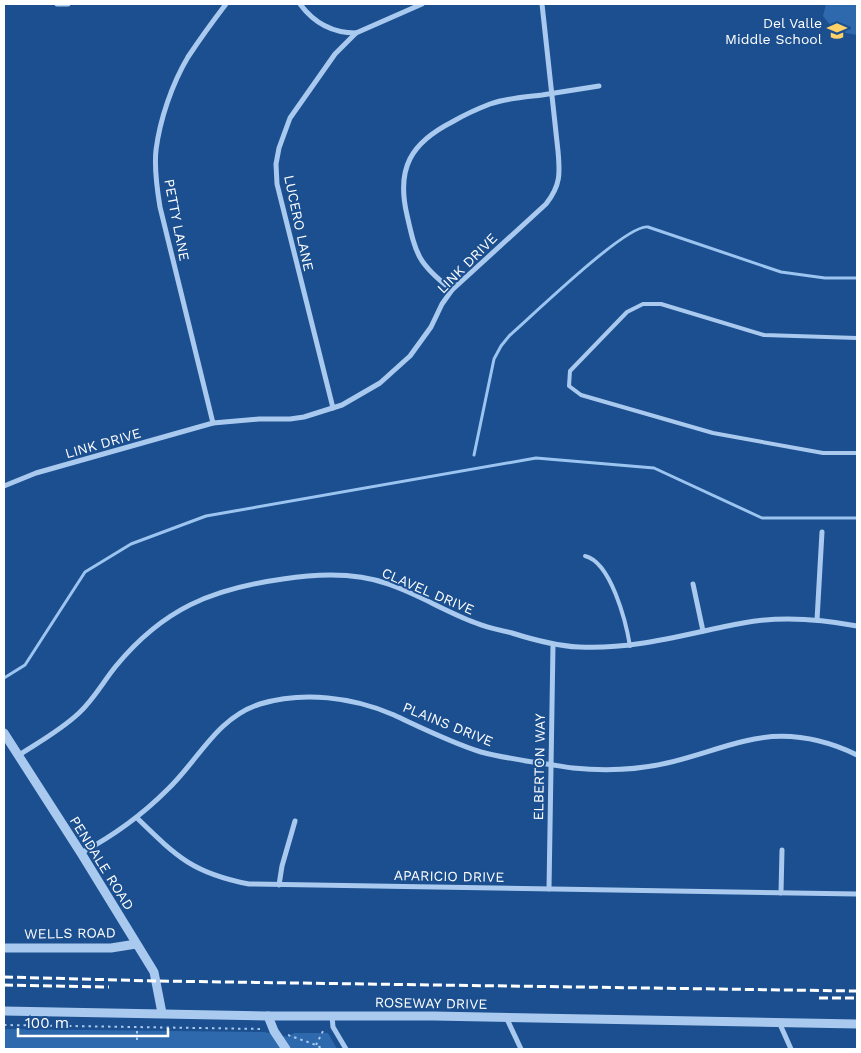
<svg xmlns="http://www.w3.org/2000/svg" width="861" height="1053" font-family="'Work Sans',sans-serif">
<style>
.park{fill:#2e69ad}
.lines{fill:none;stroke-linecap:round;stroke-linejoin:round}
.stream{stroke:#9cc4f0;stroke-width:3}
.path{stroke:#a9c9ee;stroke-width:2;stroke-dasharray:2.5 4;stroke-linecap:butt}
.service{stroke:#a9c9ee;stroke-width:4}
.minor{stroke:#a9c9ee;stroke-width:5}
.tertiary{stroke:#a9c9ee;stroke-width:9}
.rail{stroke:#fff;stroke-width:3;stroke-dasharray:9 4;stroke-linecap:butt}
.labels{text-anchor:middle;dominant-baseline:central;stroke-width:4;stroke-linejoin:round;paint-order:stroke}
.poi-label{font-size:14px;fill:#fff;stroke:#1b4f8f;text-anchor:end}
.street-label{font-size:14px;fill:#fff;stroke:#1b4f8f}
</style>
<rect width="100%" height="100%" fill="#1b4f8f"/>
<g class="park">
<path d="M826,4H857V35L835,31L823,16Z"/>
<path d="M4,1029L264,1032L288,1037L294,1033H328L337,1049H4Z"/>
</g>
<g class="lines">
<g class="stream">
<path d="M474,455L494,359L501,346L510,335C531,317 627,223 648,227L781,272L825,278H857"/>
<path d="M4,678L25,665L85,572L131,544L206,516L536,458L654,468L762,518H857"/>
</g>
<g class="path">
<path d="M4,1025L262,1029"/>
<path d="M288,1035L316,1045L323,1049"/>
<path d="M137,1040V1028"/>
<path d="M316,1045L324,1029"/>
</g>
<g class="service">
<path d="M857,338L764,335L661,304H643L627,312L570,371L569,386L581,395L713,433L823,453H857"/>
<path d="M585,556C611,562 626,622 630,646"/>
</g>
<g class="minor">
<path d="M57,4H68"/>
<path d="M300,4C314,23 332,33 356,33L422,4"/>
<path d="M452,290C418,264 416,255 407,215C396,168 411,143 452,122C464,115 477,109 490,104C507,98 525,97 542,95C561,92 580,89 599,86"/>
<path d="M333,408L277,184L276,164L279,148L290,118L335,54L356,33"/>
<path d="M213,423L160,207C157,189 154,169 156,150C160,119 172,84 188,57C200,39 213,21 226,4"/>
<path d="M4,486L36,473L213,423L259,419H290L304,417L342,405L380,383L410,356L431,327L442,304L452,290L546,204C561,185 560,173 558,151L542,4"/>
<path d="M693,584L703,631"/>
<path d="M817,620L822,532"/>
<path d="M19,755C39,742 61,730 79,713C94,699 103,682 116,666C163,609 211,589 283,579C316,574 355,572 388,584C418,594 446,612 476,623C488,628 500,630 512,633C534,640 556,646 579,647C636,650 688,633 743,623C780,616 820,619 857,626"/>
<path d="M137,818C177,857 193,873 249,884L857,894"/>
<path d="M81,853C113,836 141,816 167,790C198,761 216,718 260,704C303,691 353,697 394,715C422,728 450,742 481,752C500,757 520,760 539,763C551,764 562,767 573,768C604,771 637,770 667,763C694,757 719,747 745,741C784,731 822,738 857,755"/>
<path d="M279,885L282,866L295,821"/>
<path d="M549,889L553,645"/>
<path d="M781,893L782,850"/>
<path d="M332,1016L333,1027L346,1049"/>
<path d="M506,1017L521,1049"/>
<path d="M779,1022L791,1049"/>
</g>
<g class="tertiary">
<path d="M4,733L81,853L154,972L162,1013"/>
<path d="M4,948H111L136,944"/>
<path d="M4,1011L268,1016H434L857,1024"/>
<path d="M268,1016L274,1031L286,1049"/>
</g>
<g class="rail">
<path d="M4,977L157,981L857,991"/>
<path d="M4,985L109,987"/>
<path d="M819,998H857"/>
</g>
</g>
<defs>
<symbol id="school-bare" viewBox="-9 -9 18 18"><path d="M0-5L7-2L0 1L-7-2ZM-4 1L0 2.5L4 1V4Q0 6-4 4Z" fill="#ffd166" stroke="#1b4f8f" stroke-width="2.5" paint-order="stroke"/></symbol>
</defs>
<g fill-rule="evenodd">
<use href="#school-bare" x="823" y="17" width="28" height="28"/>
</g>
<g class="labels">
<g class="poi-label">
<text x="822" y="23">Del Valle<tspan x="822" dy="16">Middle School</tspan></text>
</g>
<g class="street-label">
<text transform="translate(177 220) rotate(79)">PETTY LANE</text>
<text transform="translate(299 223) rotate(78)">LUCERO LANE</text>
<text transform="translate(467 263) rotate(-45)">LINK DRIVE</text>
<text transform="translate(103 443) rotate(-16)">LINK DRIVE</text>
<text transform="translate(428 591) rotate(23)">CLAVEL DRIVE</text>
<text transform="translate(448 724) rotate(22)">PLAINS DRIVE</text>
<text transform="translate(539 767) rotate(-89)">ELBERTON WAY</text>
<text transform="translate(102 863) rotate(58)">PENDALE ROAD</text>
<text transform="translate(449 876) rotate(1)">APARICIO DRIVE</text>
<text transform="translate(70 933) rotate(-1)">WELLS ROAD</text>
<text transform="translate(431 1003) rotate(1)">ROSEWAY DRIVE</text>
</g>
</g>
<rect width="861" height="1053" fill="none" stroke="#ffffff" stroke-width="10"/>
<path d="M18 1028v8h150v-8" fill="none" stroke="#ffffff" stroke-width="2.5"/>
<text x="25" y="1028" font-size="15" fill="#ffffff" stroke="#1b4f8f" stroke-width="4" paint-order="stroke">100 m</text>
</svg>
